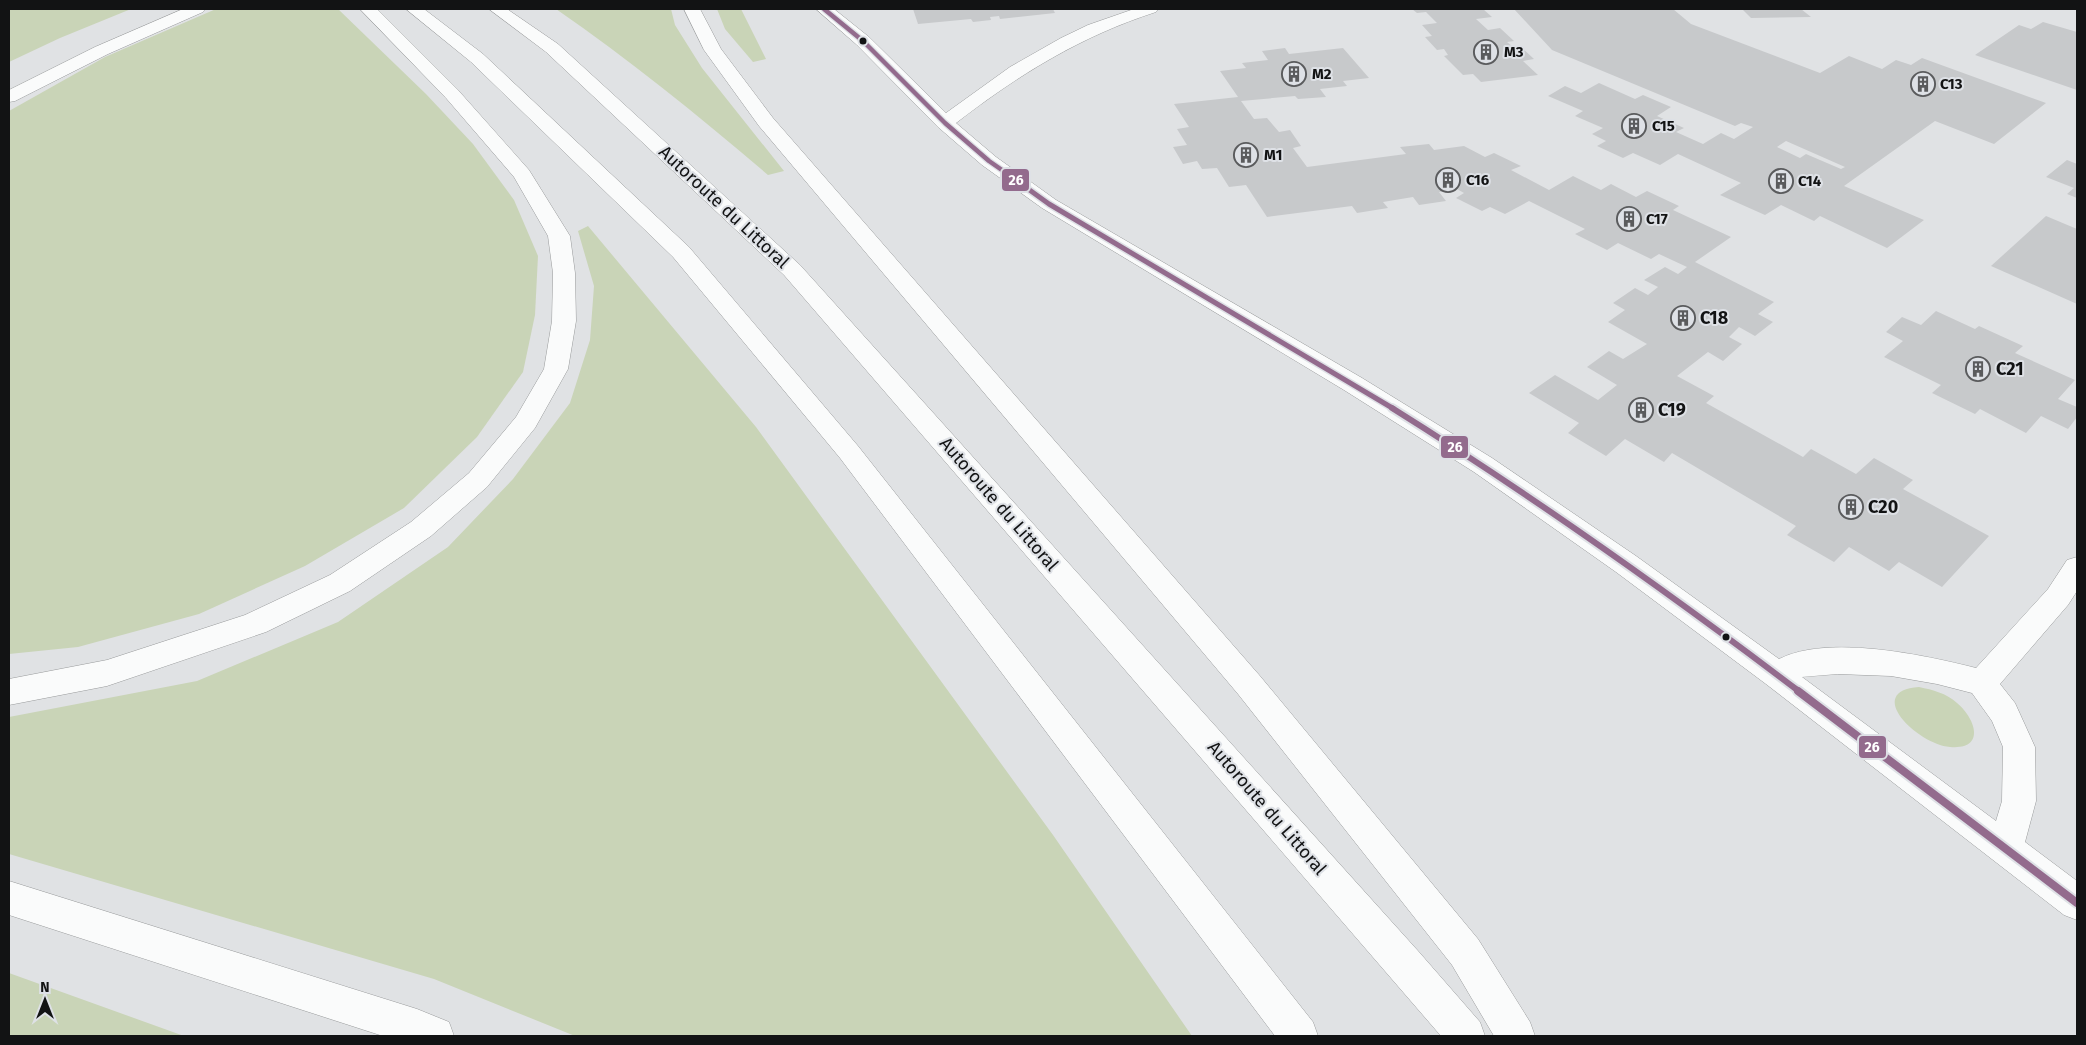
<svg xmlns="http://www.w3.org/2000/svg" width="2086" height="1045" font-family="'Fira Sans',sans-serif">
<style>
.green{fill:#c9d4b7}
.building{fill:#c7c9cb;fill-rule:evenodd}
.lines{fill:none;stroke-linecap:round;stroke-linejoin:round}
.minor-casing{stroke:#989a9b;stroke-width:1}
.highway-casing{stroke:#989a9b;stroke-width:1}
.minor{fill:#fafbfb;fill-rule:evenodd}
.highway{fill:#fafbfb;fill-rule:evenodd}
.bus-1-far3-casing{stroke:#dee1e6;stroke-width:7}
.bus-1-far2-casing{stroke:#dee1e6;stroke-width:8}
.bus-1-far1-casing{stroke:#dee1e6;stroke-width:10}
.bus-1-casing{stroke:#dee1e6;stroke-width:12}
.bus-1-far3{stroke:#936b8d;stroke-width:4.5}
.bus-1-far2{stroke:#936b8d;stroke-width:5}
.bus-1-far1{stroke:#936b8d;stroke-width:6}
.bus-1{stroke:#936b8d;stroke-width:8}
.bus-dot{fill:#121314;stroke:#dee1e6;stroke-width:2}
.labels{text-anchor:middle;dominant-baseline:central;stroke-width:4;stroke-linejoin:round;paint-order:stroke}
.far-poi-label{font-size:15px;font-weight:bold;fill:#121314;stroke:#dee1e6;text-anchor:start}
.street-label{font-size:18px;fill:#121314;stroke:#dee1e6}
.poi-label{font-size:18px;font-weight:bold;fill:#121314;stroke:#dee1e6;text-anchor:start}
.line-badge{stroke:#dee1e6;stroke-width:2}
.badge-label{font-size:14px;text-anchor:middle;font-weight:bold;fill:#fff}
</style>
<rect width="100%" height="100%" fill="#e0e2e4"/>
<g class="green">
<path d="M9,9H131L60,38L9,62Z"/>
<path d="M216,9H338L426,94L473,144L514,200L538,256L535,315L523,372L477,437L404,508L305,566L199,614L78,647L9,654V111L105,57Z"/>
<path d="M556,9H671L675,25L702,68L784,171L768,175C700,117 630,60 556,9Z"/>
<path d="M717,9H741L766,59L753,62L725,29Z"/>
<path d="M588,226L756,427L1053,835L1192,1036H575L434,979L9,854V717L197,681L338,622L448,547L513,479L570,403L590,340L594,286L578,231Z"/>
<path d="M1919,687C1933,690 1946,693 1957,703C1976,719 1986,750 1950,747C1917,744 1863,691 1919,687Z"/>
<path d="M9,973L184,1036H9Z"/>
</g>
<g class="building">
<path d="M913,9H1053L1055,13L1000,19L999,16L990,17L991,20L973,22L971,19L918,24Z"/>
<path d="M1412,9H1483L1492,17L1476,19L1488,30L1500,28L1514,41L1507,42L1513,47L1520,46L1534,59L1523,61L1538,75L1481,82L1473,74L1463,75L1444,56L1448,55L1444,49L1437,50L1425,37L1432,36L1422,25L1437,23L1426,12L1417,13Z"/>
<path d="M1514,9H1673L1691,24L1820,73L1849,56L1882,69L1896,60L1911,65L1922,58L2046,103L1994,144L1935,121L1844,186L1924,220L1887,248L1820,216L1814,221L1781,205L1765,215L1720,195L1741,183L1678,154L1660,165L1633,153L1623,158L1597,146L1606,141L1592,134L1603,128L1575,116L1583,111L1548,96L1565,86L1581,93L1599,83L1635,99L1643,95L1671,107L1657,116L1684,128L1676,132L1703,144L1721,133L1734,139L1753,127L1741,123L1735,126L1552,50ZM1786,141L1845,167L1841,169L1806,154L1800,158L1777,147Z"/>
<path d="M1742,9H1801L1811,17L1751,18Z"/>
<path d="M2043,22L2077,32V90L1975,55L2019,25L2031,29Z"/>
<path d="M1285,48L1289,54L1343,48L1369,78L1343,81L1347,86L1320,89L1326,97L1298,99L1295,96L1241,101L1254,119L1267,118L1279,132L1290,130L1301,146L1293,148L1307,167L1406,154L1400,147L1429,144L1434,150L1464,146L1485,157L1494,153L1521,166L1511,170L1549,190L1573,176L1601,190L1611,184L1636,197L1647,191L1679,206L1673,210L1731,237L1695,262L1774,302L1758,314L1773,322L1755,336L1739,327L1729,337L1742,344L1723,361L1708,352L1677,376L1714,396L1706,403L1803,457L1811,449L1856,474L1874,458L1913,480L1903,489L1989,536L1942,587L1899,562L1889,571L1849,547L1834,562L1787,535L1796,526L1672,453L1664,462L1625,439L1606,456L1568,433L1579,423L1529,393L1555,375L1598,400L1617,385L1587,367L1609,351L1623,359L1647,344L1608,322L1625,310L1613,303L1635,288L1648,295L1658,287L1644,280L1665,267L1678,274L1687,267L1659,254L1651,259L1618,243L1607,250L1575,234L1585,229L1529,201L1505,214L1490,207L1482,211L1456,198L1464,193L1457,189L1439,192L1446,201L1419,205L1413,197L1383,202L1388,208L1357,213L1352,206L1267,217L1246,185L1229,187L1217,168L1202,169L1197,161L1183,164L1173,147L1187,145L1177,129L1189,127L1174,104L1238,97L1220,71L1246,68L1242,63L1268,60L1262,51Z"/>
<path d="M2067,160L2077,164V198L2067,194L2074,188L2046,177Z"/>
<path d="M2046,216L2077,229V304L1991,266Z"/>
<path d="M1936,311L1975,329L1979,326L2023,346L2015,353L2075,380L2058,399L2077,407V417L2068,429L2041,416L2026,433L1980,409L1975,414L1932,393L1941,385L1884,357L1903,341L1886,332L1902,317L1921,325Z"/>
</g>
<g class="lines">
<defs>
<path id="minor" d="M816,9H834L869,37L946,113L1010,67L1061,38L1088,25L1134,9H1158L1156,12C1081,36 1018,75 956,123L996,157L1056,200L1362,378L1492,458L1636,556L1779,659C1828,634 1924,655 1976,668L2048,589L2067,560L2077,557V591L2068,605L2000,684L2015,703L2035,747L2036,801L2025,842L2077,881V920L2064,915L1766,684L1616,572L1474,472L1344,390L1042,208L982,165L938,127L857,45ZM1838,674L1891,676L1937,684L1972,693L1992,721L2003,747L2002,801L1996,821L1802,677Z"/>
<g id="highway">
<path d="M183,9H205L203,12L108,54L15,101L9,102V90L95,47Z"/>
<path d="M360,9H377L458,90L529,170L570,236L575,273L576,321L568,369L535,428L487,487L431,536L350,591L266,632L107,686L9,705V679L107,660L245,615L330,575L411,522L469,473L516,417L544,369L552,321L553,273L548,236L514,177L446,98Z"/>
<path d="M406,9H424L483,54L689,247L858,446L1313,1022L1318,1036H1275L840,458L673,257L471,62Z"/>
<path d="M489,9H507L558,44L800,265L1419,952L1480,1022L1485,1036H1441L784,275L546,52Z"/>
<path d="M684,9H700L721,49L773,118L1260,676L1478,939L1530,1022L1535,1036H1494L1452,965L1238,694L759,126L704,50Z"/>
<path d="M9,881L417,1009L449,1022L454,1036H383L9,915Z"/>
</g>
</defs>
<use href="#minor" class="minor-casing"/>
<use href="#highway" class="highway-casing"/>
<use href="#minor" class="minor"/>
<use href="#highway" class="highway"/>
<defs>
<path id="bus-1-far3" d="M824,9L863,41L945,123L989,161L1019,182"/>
<path id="bus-1-far2" d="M1017,181L1049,204L1394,409"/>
<path id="bus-1-far1" d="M1392,408C1533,496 1668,592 1800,692"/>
<path id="bus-1" d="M1798,691L2077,903"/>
</defs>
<use href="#bus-1-far3" class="bus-1-far3-casing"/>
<use href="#bus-1-far2" class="bus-1-far2-casing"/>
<use href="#bus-1-far1" class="bus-1-far1-casing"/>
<use href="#bus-1" class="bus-1-casing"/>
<use href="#bus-1-far3" class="bus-1-far3"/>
<use href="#bus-1-far2" class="bus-1-far2"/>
<use href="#bus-1-far1" class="bus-1-far1"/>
<use href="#bus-1" class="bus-1"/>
</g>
<defs>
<symbol id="building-ring" viewBox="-11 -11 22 22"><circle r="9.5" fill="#dee1e6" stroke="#5a5b5d" stroke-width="1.5"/><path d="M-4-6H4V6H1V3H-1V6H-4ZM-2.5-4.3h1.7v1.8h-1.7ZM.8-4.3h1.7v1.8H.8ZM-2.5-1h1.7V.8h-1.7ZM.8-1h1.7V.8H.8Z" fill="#5a5b5d"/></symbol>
</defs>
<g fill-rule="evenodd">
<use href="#building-ring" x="1472" y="38" width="28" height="28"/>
<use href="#building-ring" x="1280" y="60" width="28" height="28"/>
<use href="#building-ring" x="1909" y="70" width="28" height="28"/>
<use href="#building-ring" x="1620" y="112" width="28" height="28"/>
<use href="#building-ring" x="1232" y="141" width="28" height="28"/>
<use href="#building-ring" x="1434" y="166" width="28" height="28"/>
<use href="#building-ring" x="1767" y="167" width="28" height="28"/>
<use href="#building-ring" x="1615" y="205" width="28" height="28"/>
<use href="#building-ring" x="1669" y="304" width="28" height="28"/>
<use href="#building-ring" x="1964" y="355" width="28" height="28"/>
<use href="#building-ring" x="1627" y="396" width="28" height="28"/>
<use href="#building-ring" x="1837" y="493" width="28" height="28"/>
</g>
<g class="bus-dot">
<circle cx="863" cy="41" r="4.5"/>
<circle cx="1726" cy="637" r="4.5"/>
</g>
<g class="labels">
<g class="far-poi-label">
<text x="1504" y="52">M3</text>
<text x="1312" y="74">M2</text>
<text x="1940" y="84">C13</text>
<text x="1652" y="126">C15</text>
<text x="1264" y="155">M1</text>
<text x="1466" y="180">C16</text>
<text x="1798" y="181">C14</text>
<text x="1646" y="219">C17</text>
</g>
<g class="street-label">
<text transform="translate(724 207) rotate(43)">Autoroute du Littoral</text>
<text transform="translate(999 504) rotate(49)">Autoroute du Littoral</text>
<text transform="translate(1267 808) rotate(49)">Autoroute du Littoral</text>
</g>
<g class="poi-label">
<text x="1700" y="318">C18</text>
<text x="1996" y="369">C21</text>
<text x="1658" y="410">C19</text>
<text x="1868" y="507">C20</text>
</g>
</g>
<g class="line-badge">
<rect x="1001" y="168" width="29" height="24" rx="5" fill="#936b8d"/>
<rect x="1440" y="435" width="29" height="24" rx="5" fill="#936b8d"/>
<rect x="1858" y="735" width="29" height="24" rx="5" fill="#936b8d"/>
</g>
<g class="badge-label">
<text x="1016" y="185">26</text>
<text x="1455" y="452">26</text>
<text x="1872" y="752">26</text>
</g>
<rect width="2086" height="1045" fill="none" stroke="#121314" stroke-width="20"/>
<g transform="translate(45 1000)" stroke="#dee1e6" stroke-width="4" paint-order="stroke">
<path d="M0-4L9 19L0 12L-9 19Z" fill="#121314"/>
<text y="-8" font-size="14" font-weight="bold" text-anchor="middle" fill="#121314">N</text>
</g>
</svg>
